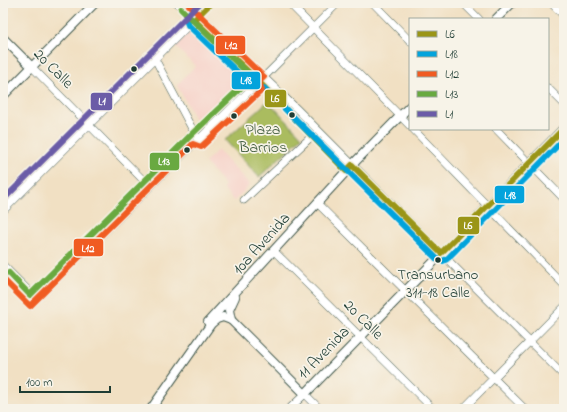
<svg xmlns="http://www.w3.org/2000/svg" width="567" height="412" font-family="'Indie Flower',sans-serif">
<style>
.built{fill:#f7d1c8}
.park{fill:#aabc5f;stroke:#647c4a}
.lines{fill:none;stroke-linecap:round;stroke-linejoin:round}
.minor-casing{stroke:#3e5549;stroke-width:8}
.major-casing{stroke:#3e5549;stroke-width:10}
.minor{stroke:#fff;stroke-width:7}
.major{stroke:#fff;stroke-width:8}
.bus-1-casing{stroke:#f7f3e8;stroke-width:9}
.bus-2-casing{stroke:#f7f3e8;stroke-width:9}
.bus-3-casing{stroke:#f7f3e8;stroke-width:9}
.bus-4-casing{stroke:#f7f3e8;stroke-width:9}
.bus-5-casing{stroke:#f7f3e8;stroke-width:9}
.bus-1{stroke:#9a9517;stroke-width:6}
.bus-2{stroke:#03a3dc;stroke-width:6}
.bus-3{stroke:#f05b22;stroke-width:6}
.bus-4{stroke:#69a941;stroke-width:6}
.bus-5{stroke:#6b5ca7;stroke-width:6}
.bus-dot{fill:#1f3d34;stroke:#f7f3e8;stroke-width:1.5}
.labels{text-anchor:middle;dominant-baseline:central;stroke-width:3.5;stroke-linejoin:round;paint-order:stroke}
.bus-label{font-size:15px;fill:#1f3d34;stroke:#f7f3e8}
.street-label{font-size:16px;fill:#1f3d34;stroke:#f7f3e8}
.park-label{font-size:16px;fill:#425d3f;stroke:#f7f3e8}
.line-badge{stroke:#f7f3e8;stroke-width:1.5}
.badge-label{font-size:11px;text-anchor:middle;font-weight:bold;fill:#fff}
</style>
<rect width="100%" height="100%" fill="#f7f3e8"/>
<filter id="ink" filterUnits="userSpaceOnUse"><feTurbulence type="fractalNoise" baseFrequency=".025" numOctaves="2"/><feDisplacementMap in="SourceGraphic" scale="8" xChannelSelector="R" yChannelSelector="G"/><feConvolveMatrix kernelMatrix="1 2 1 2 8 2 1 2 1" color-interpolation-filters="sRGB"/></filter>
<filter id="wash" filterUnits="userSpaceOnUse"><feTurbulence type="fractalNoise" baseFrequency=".012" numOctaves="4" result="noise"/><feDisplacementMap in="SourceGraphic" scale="16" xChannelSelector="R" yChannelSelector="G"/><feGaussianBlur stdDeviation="0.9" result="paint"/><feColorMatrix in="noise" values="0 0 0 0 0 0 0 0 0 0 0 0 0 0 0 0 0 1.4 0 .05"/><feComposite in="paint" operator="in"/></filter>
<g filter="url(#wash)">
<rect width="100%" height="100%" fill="#f1e0c3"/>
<g class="built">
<path d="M194,27L250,81L200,129L177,85L195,66L175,46Z"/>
<path d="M218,150L250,185L234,201L223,188L225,185L205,162Z"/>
</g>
<path class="park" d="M268,101L302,137L259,177L225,140Z"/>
</g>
<g filter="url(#ink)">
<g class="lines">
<defs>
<g id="minor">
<path d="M177,3L259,82L346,171"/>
<path d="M187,3L297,109L564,376"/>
<path d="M289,3L410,126"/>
<path d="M373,3L410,41"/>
<path d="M463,3L479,19"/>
<path d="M551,3L564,16"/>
<path d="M155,59L198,140"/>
<path d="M32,67L150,187"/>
<path d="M548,88L564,104"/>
<path d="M413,129L564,285"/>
<path d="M496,129L564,199"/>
<path d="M244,200L312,136"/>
<path d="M317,203L525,409"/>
<path d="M3,211L211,3"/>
<path d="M274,251L433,409"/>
<path d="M3,265L37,299"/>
<path d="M3,279L30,306L198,140L268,73L338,3"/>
<path d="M289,409L305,394L320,409"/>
<path d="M463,409L564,307"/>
</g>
<g id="major">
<path d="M496,19L512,3"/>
<path d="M3,38L32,67"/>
<path d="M3,96L95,3"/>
<path d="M231,320L229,310L235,297"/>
<path d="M208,322L352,165L410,106"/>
<path d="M151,409L211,324L217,319L223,317L231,320L305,394L564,128"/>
</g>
</defs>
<use href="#minor" class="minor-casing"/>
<use href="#major" class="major-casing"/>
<use href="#minor" class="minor"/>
<use href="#major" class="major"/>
<defs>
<path id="bus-1" d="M211,3L194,20L259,82L346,171L352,165L441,253L564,128"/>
<path id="bus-2" d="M200,3C193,9 183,16 188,25L254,88L259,90L264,88L438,260L443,261L447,259L564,139"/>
<path id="bus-3" d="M3,279L30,306L193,144L201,147L262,90L259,82L264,77L187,3"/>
<path id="bus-4" d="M9,273L30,295L192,134L252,77L181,9"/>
<path id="bus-5" d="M3,200L200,3"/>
</defs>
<use href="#bus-1" class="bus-1-casing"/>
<use href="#bus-2" class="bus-2-casing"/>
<use href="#bus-3" class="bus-3-casing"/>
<use href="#bus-4" class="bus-4-casing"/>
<use href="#bus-5" class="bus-5-casing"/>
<use href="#bus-1" class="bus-1"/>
<use href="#bus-2" class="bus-2"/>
<use href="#bus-3" class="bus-3"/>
<use href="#bus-4" class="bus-4"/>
<use href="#bus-5" class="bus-5"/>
</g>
</g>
<g class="bus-dot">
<circle cx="134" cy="69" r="3.5"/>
<circle cx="292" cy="115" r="3.5"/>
<circle cx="234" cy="116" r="3.5"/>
<circle cx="187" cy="150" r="3.5"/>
<circle cx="438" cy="260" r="3.5"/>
</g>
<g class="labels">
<g class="bus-label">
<text x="438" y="275">Transurbano<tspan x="438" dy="18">311-18 Calle</tspan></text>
</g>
<g class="street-label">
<text transform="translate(53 69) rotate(45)">20 Calle</text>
<text transform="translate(262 244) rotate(-48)">10a Avenida</text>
<text transform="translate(363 320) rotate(45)">20 Calle</text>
<text transform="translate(324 353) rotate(-46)">11 Avenida</text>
</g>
<g class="park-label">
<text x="263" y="130">Plaza<tspan x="263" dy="18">Barrios</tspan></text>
</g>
</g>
<g class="line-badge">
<rect x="215" y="35" width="31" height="20" rx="4" fill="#f05b22"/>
<rect x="231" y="71" width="30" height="19" rx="4" fill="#03a3dc"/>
<rect x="264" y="89" width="23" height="19" rx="4" fill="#9a9517"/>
<rect x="90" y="92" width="23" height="19" rx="4" fill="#6b5ca7"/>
<rect x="149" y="152" width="31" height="19" rx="4" fill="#69a941"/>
<rect x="494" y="185" width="31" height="19" rx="4" fill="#03a3dc"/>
<rect x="457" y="216" width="23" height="19" rx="4" fill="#9a9517"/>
<rect x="73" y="238" width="31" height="19" rx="4" fill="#f05b22"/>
</g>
<g class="badge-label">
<text x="231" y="49">L12</text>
<text x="246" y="84">L18</text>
<text x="275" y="102">L6</text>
<text x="102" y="105">L1</text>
<text x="164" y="165">L13</text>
<text x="510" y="199">L18</text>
<text x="468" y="229">L6</text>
<text x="88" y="252">L12</text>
</g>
<rect width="567" height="412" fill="none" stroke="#f7f3e8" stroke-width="16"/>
<rect x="409" y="18" width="140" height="112" fill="#f7f3e8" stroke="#a1aaa0"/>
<rect x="417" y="31" width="20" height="6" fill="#9a9517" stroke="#a1aaa0"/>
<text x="445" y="38" font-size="12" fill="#1f3d34">L6</text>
<rect x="417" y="51" width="20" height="6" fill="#03a3dc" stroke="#a1aaa0"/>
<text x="445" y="58" font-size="12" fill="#1f3d34">L18</text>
<rect x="417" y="71" width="20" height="6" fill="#f05b22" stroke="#a1aaa0"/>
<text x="445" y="78" font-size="12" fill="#1f3d34">L12</text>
<rect x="417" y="91" width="20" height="6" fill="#69a941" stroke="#a1aaa0"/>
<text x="445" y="98" font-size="12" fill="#1f3d34">L13</text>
<rect x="417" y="111" width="20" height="6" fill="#6b5ca7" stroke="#a1aaa0"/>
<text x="445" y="118" font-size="12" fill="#1f3d34">L1</text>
<path d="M20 386v6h90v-6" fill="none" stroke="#1f3d34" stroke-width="2"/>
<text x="26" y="386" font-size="12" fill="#1f3d34" stroke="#f7f3e8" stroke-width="3" paint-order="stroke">100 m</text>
</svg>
